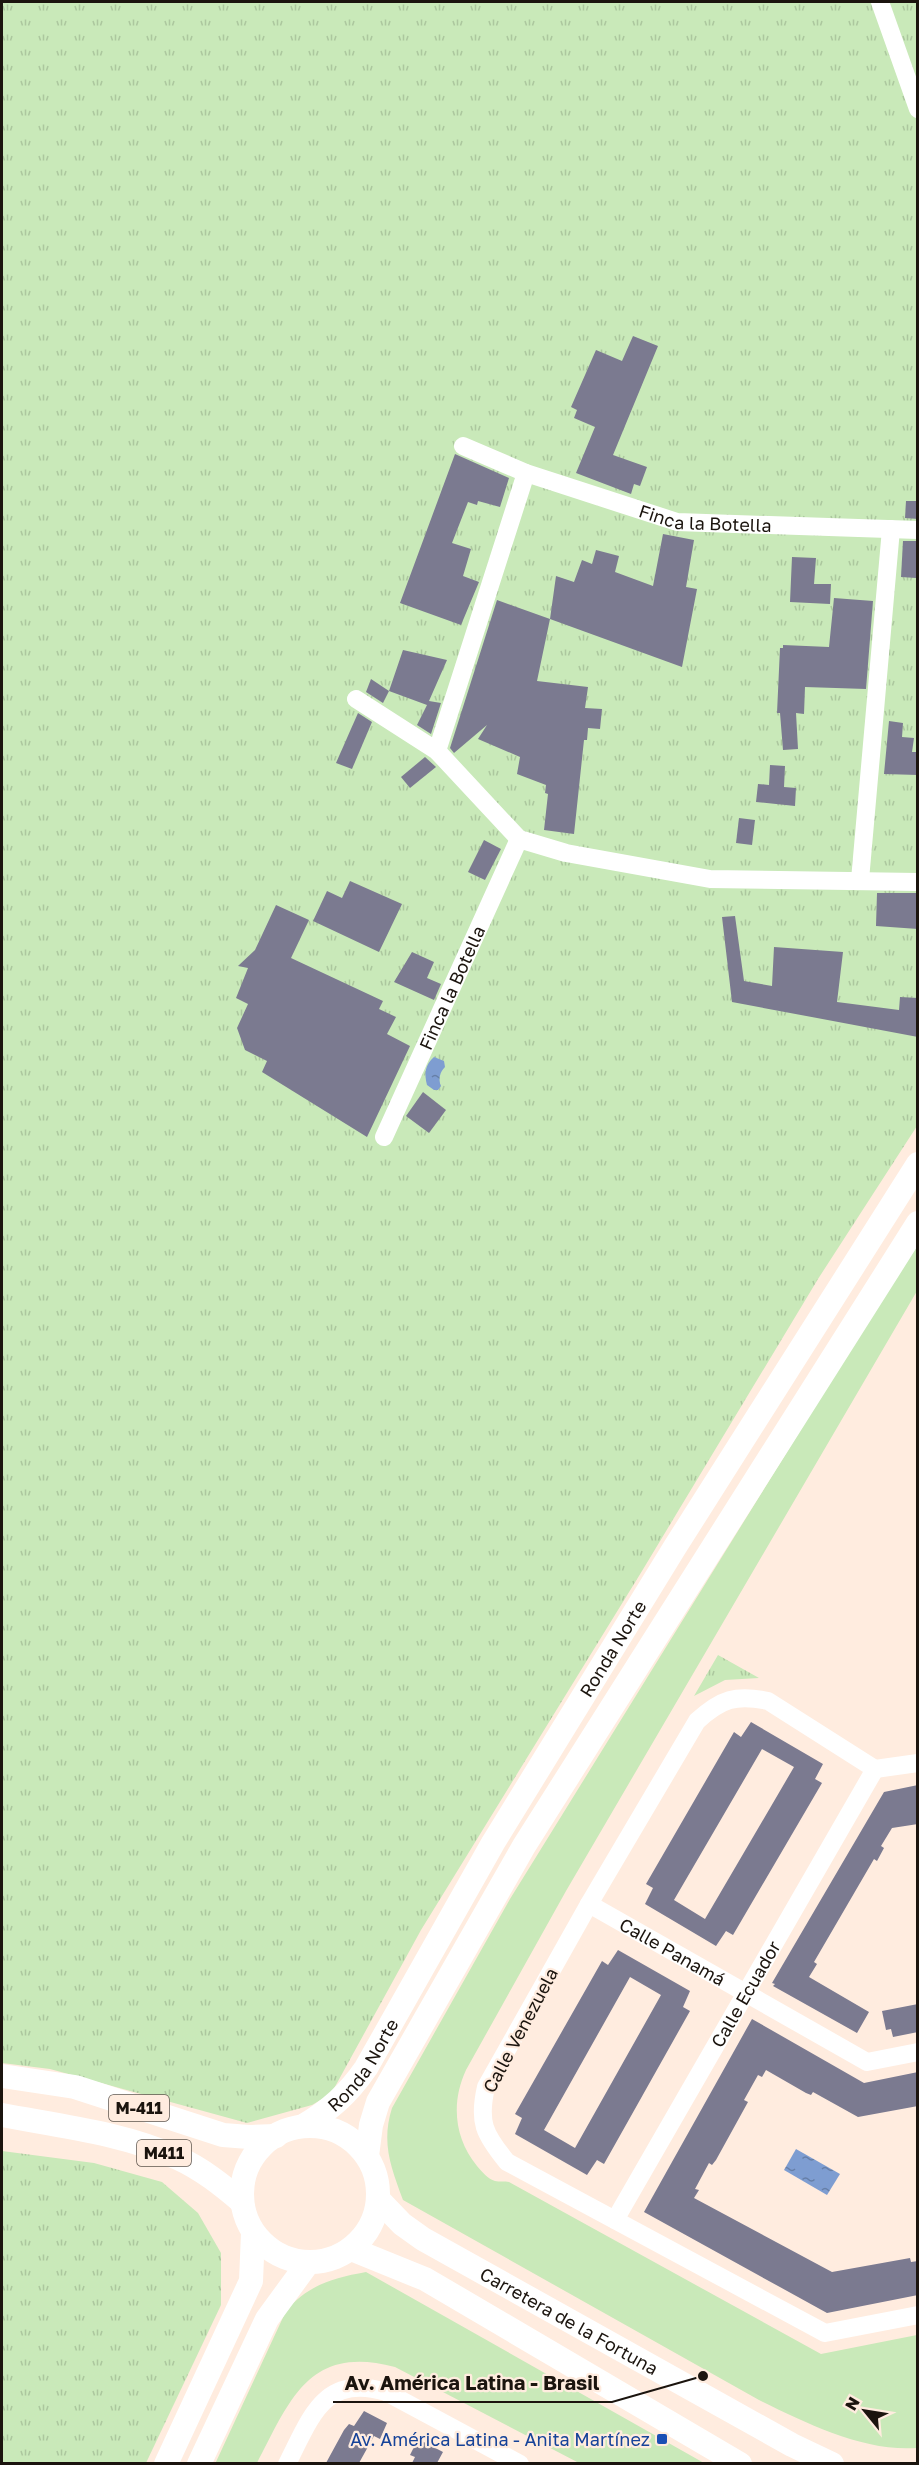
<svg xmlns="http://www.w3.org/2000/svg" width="919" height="2465" font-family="'Golos Text',sans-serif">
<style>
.grass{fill:url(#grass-tufts)}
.park{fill:#c9e9b9}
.water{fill:url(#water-ripples)}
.building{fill:#7b7a90;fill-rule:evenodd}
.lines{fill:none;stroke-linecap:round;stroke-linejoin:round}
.minor{stroke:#fff;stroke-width:18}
.major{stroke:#fff;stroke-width:24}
.transit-dot{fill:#1a4fb4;stroke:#ffecdf;stroke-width:2}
.labels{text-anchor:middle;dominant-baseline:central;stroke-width:4.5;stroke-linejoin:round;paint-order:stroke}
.shield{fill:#ffecdf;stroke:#5f554d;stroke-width:1.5}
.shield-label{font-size:16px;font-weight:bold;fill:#1b140e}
.street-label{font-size:18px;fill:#1b140e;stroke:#ffecdf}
.transit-label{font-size:18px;fill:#164399;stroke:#ffecdf;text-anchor:end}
.leader{fill:none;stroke:#1b140e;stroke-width:2}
.callout-dot{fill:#1b140e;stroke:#ffecdf;stroke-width:2}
.callout-label{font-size:20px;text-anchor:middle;font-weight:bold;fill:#1b140e;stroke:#ffecdf;stroke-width:4.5;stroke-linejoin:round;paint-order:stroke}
</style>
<defs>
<pattern id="grass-tufts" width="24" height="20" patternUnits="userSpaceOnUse" patternTransform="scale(1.5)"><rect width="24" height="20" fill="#c9e9b9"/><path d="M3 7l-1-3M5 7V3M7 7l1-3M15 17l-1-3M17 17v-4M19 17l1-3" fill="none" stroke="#acc79e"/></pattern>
<pattern id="water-ripples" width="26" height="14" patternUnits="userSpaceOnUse" patternTransform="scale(1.5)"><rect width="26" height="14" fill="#7e9dd1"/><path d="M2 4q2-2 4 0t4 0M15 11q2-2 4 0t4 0" fill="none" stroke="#667fa8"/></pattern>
</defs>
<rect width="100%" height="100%" fill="#ffecdf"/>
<g class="grass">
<path d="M2,2H917V1126L818,1279L642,1571L421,1930L331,2094L312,2105L247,2123L50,2069L2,2063Z"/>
<path d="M718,1655L759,1678L725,1680L694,1696Z"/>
<path d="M2,2151L94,2163L162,2182L198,2213L221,2253V2305L146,2463H2Z"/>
</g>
<g class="park">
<path d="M917,1242V1291L566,1891L466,2070C451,2102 454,2138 477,2166C482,2172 488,2179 495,2181C499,2182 505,2181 509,2182L821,2354L917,2335V2448C864,2452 806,2423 759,2400L403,2200C391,2167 381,2143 392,2108L510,1899Z"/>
<path d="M366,2272L704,2463H579L395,2367C309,2344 290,2400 257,2463L215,2464L286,2311C308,2285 333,2278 366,2272Z"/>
</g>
<g class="water">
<path d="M434,1057L444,1061L445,1067C440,1072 438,1079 441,1086L438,1090H434L427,1085C424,1073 425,1065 434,1057Z"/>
<path d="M796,2149L840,2174L827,2195L784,2170Z"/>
</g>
<g class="building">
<path d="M633,336L658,346L613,455L647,467L640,486L634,484L631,494L576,473L595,427L574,418L577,410L571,407L596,350L622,361Z"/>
<path d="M455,454L509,478L500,507L478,501L477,505L468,502L452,543L471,549L463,576L479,582L461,625L400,603Z"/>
<path d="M906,501H918V519L905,518Z"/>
<path d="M663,534L694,540L686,587L697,589L682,667L550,619L556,576L574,582L582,560L592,564L596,550L619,556L615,572L653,586Z"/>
<path d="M903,541H918L916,578L901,577Z"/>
<path d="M792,557L816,558L814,584H831L830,604L790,602Z"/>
<path d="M834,598L873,601L866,689L805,687L804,714L796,713L798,749L783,750L780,713H777L780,648H783V645L829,647Z"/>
<path d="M497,600L550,619L537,681L588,687L585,708L602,709L600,729L588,728L587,740H584L574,834L544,830L548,794L545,793L546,785L517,774L520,757L478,739L487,725L454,753L450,748Z"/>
<path d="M403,650L447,660L429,701L441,703L431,734L417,725L427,705L389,691Z"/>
<path d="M371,679L389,691L383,703L366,692Z"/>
<path d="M358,713L372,722L352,769L336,763Z"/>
<path d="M889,721L903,723L902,737L914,738L912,752H918V775L884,774Z"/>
<path d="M425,757L436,767L410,788L401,777Z"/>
<path d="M770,765L785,766L784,787L796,788L795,806L756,802L758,784L769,785Z"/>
<path d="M739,818L755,820L752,845L736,843Z"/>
<path d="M484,840L501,849L485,880L468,872Z"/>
<path d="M350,881L402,904L379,952L313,921L327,891L342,898Z"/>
<path d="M877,893H918V929L876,926Z"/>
<path d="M276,905L309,920L291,958L383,1001L379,1009L396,1017L387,1034L410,1046L367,1137L262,1072L267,1061L245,1050L237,1028L248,1004L236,998L248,968L238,966L255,950Z"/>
<path d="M735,916L744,981L772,986L774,947L843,952L837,1002L899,1010L900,997L918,998V1037L732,1002L722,917Z"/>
<path d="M412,952L434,962L427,978L441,984L434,1000L394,982Z"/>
<path d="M423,1092L446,1110L429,1133L406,1116Z"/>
<path d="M751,1722L823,1764L815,1779L822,1783L733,1935L726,1931L716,1946L645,1904L653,1888L646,1884L734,1732L741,1737ZM762,1749L794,1767L705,1919L674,1900Z"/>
<path d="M918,1785V1824L892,1828L881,1846L884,1848L877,1861L874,1859L814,1962L817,1964L809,1977L869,2012L857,2033L773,1986L775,1984L772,1983L884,1792Z"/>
<path d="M618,1950L690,1991L683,2007L690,2011L604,2164L597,2160L587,2175L515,2134L522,2118L515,2114L602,1961L608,1965ZM630,1977L661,1995L575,2148L544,2130Z"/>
<path d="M918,2004V2032L893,2037L891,2029L886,2030L882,2011Z"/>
<path d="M752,2019L864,2083L918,2072V2106L858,2117L813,2092L811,2095L806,2093L766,2070L762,2077L758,2075L744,2100L748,2102L716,2160L712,2165L709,2163L695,2189L699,2190L694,2198L832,2272L910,2258L911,2262L918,2261V2295L827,2313L644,2212Z"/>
<path d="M364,2411L387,2423L380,2439L374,2436L359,2463H326L344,2430L349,2424L354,2426Z"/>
<path d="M418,2439L443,2452L437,2463H412L415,2457L410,2455Z"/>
</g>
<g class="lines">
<g class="minor">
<path d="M880,2L918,109"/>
<path id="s1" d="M463,446L526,473L677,522L918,530"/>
<path d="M356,699L437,751L519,839L566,853L710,879L918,882"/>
<path d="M437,751L526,473"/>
<path d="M860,880L891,529"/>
<path id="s2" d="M384,1137L519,839"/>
<path d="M918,1763L875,1769L768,1701C736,1694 721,1699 697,1721L589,1904L486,2087C478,2122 484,2134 507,2162L825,2333L918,2315"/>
<path id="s3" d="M589,1904L867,2062L918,2052"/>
<path id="s4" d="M615,2220L875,1769"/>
<path d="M287,2464C311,2417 324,2373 386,2392L520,2464"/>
</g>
<g class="major">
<path d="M2,2076L75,2087L223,2135L249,2137L276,2136"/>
<path d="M2,2115C60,2126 123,2133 178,2158C202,2169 222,2185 242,2202"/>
<path id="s5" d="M303,2126C330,2110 348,2094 366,2068L493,1843L675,1547L918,1164"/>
<circle cx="310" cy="2194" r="68"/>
<path d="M367,2156L371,2125L378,2102L524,1846L918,1223"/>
<path id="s6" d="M378,2199L402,2224L423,2239L792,2445L832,2464"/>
<path d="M351,2249L425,2279L740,2464"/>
<path d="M166,2464L251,2281L253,2233"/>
<path d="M199,2464L267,2319L308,2263"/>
</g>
</g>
<rect class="transit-dot" x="656" y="2433" width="12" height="12" rx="3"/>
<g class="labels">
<g class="shield">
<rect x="109" y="2095" width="60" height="26" rx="4.5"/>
<rect x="137" y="2140" width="54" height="26" rx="4.5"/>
</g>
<g class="shield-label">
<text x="139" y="2108">M-411</text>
<text x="164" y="2153">M411</text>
</g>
<g class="street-label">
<text stroke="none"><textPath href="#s1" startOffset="255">Finca la Botella</textPath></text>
<text stroke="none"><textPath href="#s2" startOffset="164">Finca la Botella</textPath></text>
<text stroke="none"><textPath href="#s5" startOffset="573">Ronda Norte</textPath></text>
<text stroke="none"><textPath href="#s3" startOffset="96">Calle Panamá</textPath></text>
<text stroke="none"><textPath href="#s4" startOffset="261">Calle Ecuador</textPath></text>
<text transform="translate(520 2030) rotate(-62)">Calle Venezuela</text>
<text stroke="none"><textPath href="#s5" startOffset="87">Ronda Norte</textPath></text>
<text stroke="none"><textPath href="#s6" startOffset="228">Carretera de la Fortuna</textPath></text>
</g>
<g class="transit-label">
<text x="650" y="2439">Av. América Latina - Anita Martínez</text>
</g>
</g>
<path class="leader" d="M703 2376L612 2402H333"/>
<circle class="callout-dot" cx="703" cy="2376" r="6"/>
<g class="callout-label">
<text x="472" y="2390">Av. América Latina - Brasil</text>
</g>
<rect width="919" height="2465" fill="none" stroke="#1b140e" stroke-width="6"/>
<g transform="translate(865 2411) rotate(300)" stroke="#ffecdf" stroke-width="4.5" paint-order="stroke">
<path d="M0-4.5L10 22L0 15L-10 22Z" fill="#1b140e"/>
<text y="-9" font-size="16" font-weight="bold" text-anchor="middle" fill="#1b140e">N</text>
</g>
</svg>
